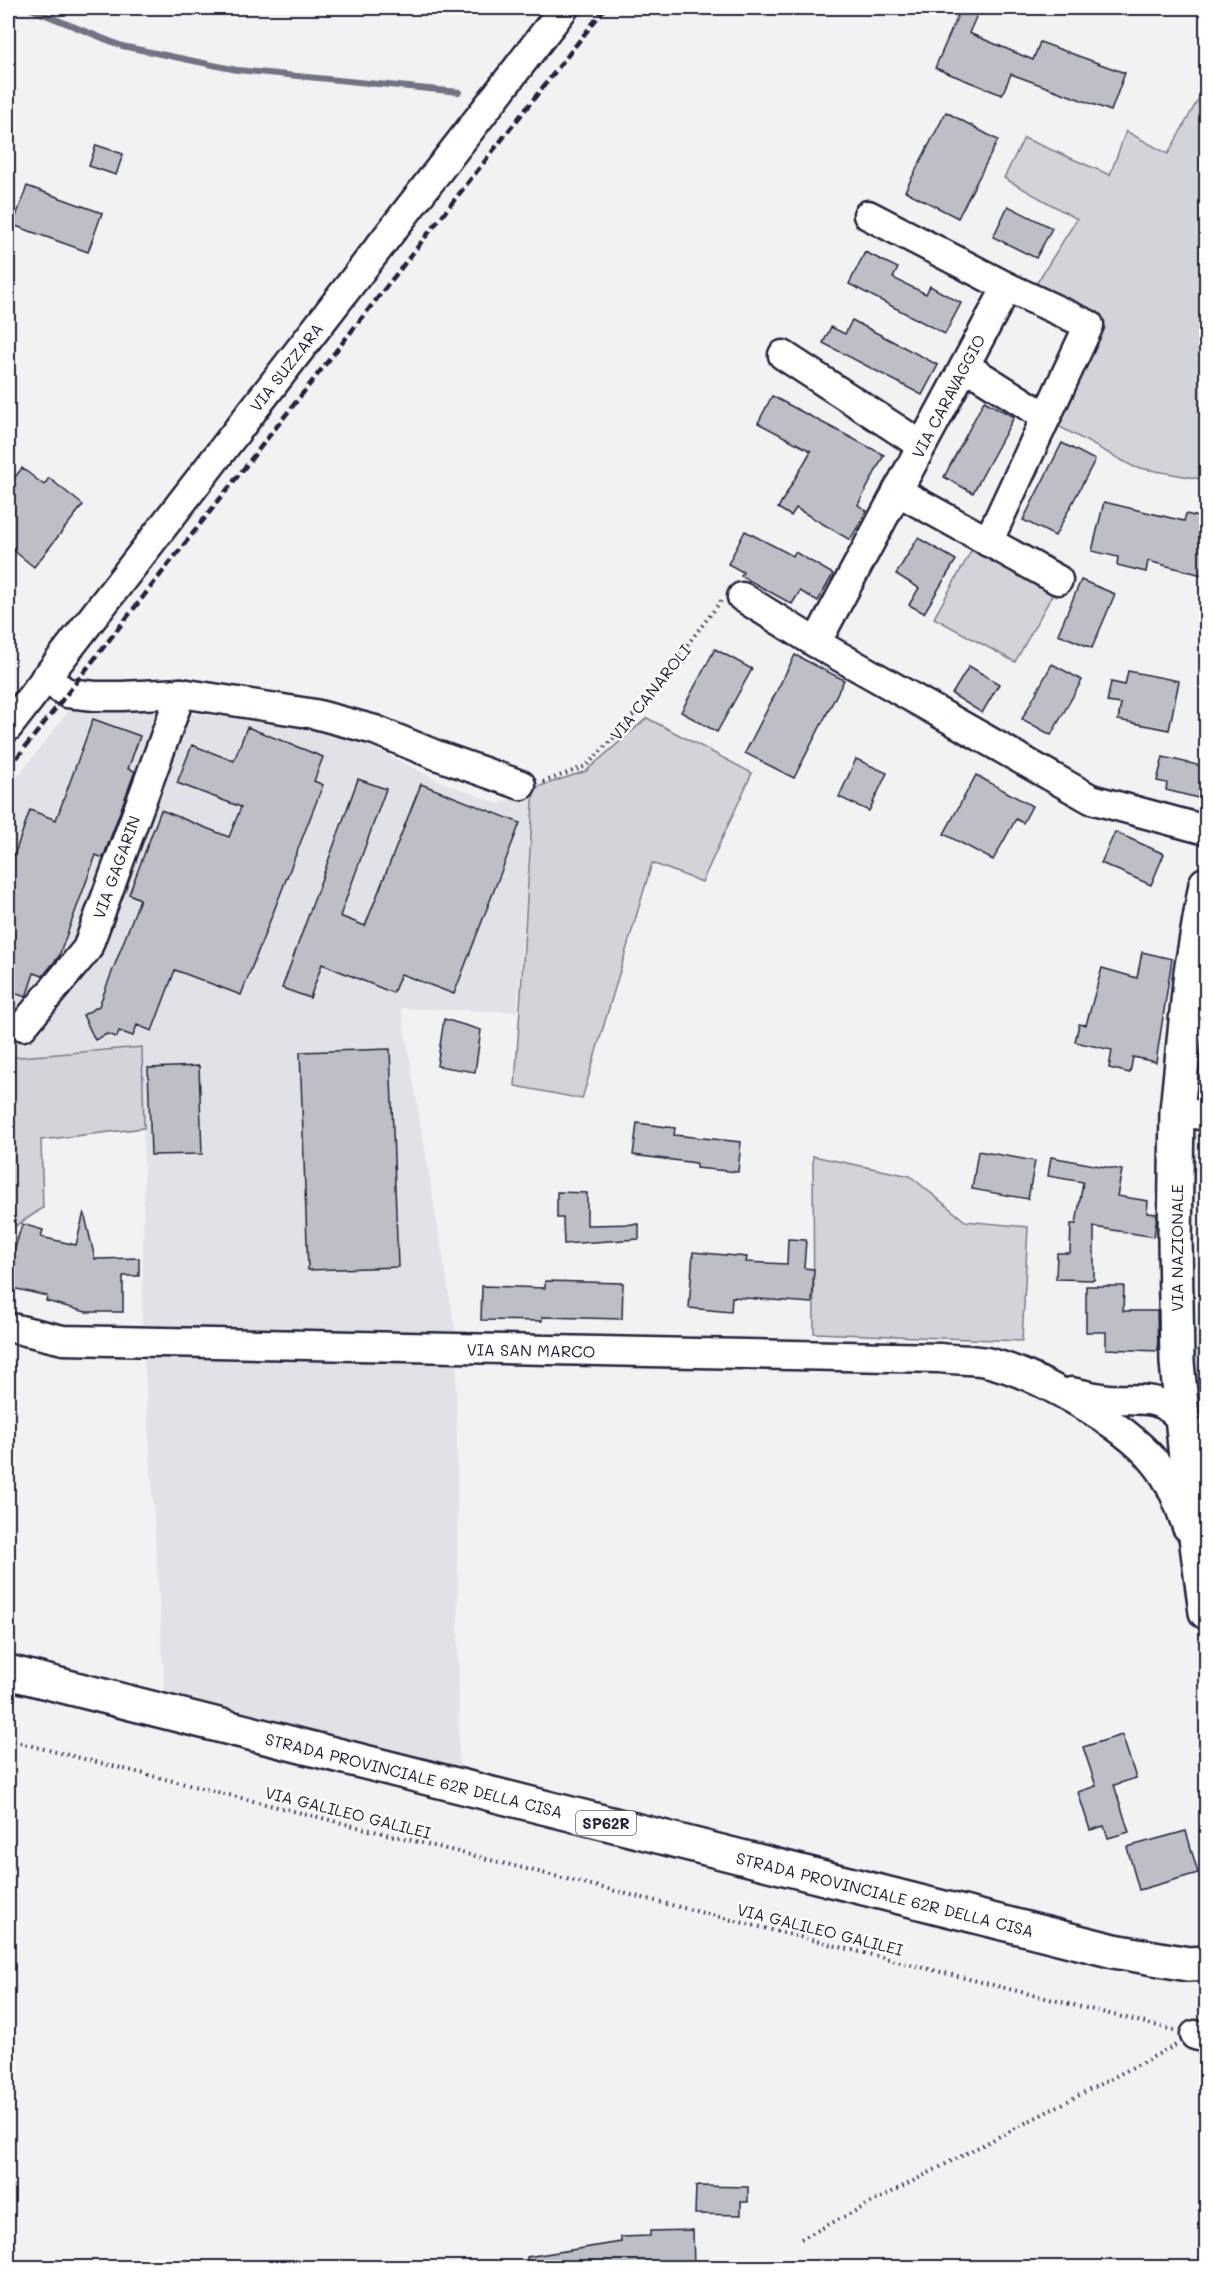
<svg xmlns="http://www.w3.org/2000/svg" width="1214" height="2275" font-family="Mali,sans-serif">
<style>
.built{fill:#e2e2e6}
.green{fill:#d3d3d8;stroke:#7a7a8a;stroke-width:1.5}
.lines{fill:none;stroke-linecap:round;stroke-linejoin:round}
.stream{stroke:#727282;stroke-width:6}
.building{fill:#bebec6;stroke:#22223b;stroke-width:1.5}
.minor-casing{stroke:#22223b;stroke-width:33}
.major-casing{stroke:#22223b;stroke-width:38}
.highway-casing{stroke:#22223b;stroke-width:38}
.path{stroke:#22223b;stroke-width:4;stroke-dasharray:1.5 4.5;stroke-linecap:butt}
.minor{stroke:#fff;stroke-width:28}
.major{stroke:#fff;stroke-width:33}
.highway{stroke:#fff;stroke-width:33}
.rail{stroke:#22223b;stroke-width:4.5;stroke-dasharray:9 4.5;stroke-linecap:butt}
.labels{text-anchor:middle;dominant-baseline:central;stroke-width:5;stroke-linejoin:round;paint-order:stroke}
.shield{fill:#fff;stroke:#646476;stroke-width:1.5}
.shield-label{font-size:15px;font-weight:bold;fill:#22223b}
.street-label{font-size:16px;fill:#22223b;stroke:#fff}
</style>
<rect width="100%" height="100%" fill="#f2f2f3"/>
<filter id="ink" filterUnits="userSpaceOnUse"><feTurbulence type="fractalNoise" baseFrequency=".0167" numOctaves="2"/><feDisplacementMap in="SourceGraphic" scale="12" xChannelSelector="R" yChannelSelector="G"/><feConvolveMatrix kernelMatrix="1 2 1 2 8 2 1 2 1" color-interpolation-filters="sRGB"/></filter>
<g filter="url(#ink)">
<path class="built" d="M71,708L186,713L313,727L366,744L439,781L499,804L534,788L517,1012L401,1008L456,1335L459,1766L165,1694L142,1324L144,1175L142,1047L8,1058V789Z"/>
<g class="green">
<path d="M1206,85V480L1134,467L1049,421L1095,321L1031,292L1077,219L1004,178L1024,138L1110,175L1126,131L1168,154Z"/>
<path d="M974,546L1055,590L1015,662L934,618Z"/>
<path d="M647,718L752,773L702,882L652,863L582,1099L515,1086L534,788L586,771Z"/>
<path d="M142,1047L144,1128L41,1140L43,1208L8,1231V1058Z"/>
<path d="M813,1156L910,1176L965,1221L1028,1227L1022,1341L814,1333Z"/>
<path d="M1206,1347V1525L1180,1355Z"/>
</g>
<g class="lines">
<path class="stream" d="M28,8L122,46L237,70L459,92"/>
</g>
<g class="building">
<path d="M961,8H980L969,33L1033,60L1040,42L1125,73L1111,111L1011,74L1002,95L935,68Z"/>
<path d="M946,112L998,140L958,218L905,191Z"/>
<path d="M96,145L123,154L116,175L89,166Z"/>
<path d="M27,186L102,213L88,252L13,225Z"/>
<path d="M1008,206L1052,228L1036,258L993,237Z"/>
<path d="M865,252L898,268L893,278L926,294L930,286L961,303L945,334L849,284Z"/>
<path d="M852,320L938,365L922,395L823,343L831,327L845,334Z"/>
<path d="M772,396L884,455L858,505L867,511L850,540L796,508L791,516L778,508L811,451L758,423Z"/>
<path d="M984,401L1014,417L973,493L944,477Z"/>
<path d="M1062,443L1095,460L1055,536L1023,520Z"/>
<path d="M22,468L44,485L49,478L83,505L34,567L8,546V486Z"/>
<path d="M1104,502L1184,521L1186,514L1206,519V576L1148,561L1146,572L1117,565L1118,557L1092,551Z"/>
<path d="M745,531L793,556L795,552L833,574L818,601L800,591L792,604L741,576L743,572L728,564Z"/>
<path d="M918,538L956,560L924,613L909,605L919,588L896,574Z"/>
<path d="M1081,580L1115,594L1092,648L1058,634Z"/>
<path d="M715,649L752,669L717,732L681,712Z"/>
<path d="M795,655L844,680L794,778L745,753Z"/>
<path d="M1052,664L1082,680L1051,735L1022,719Z"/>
<path d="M969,666L999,684L982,713L952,694Z"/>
<path d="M1128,671L1179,681L1169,730L1118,720L1121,704L1107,702L1111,682L1125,685Z"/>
<path d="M93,719L140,736L128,769L135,771L103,858L96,855L59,956L43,976L34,973L26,997L8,991V873L30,810L56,820Z"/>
<path d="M247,727L323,757L314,781L323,785L241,995L175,970L152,1031L137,1025L133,1036L119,1031L117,1037L107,1034L95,1040L83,1015L99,1006L140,899L129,894L161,810L229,837L241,807L177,783L192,745L234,761Z"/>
<path d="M1163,757L1206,767V800L1166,790L1167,783L1157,781Z"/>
<path d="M856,759L887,773L869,811L839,797Z"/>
<path d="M976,775L1032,806L1023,823L1016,819L993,860L944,834Z"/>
<path d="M358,779L386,789L340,916L365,926L421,784L520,823L454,994L401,974L393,993L322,964L310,998L282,988Z"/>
<path d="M1115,832L1164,854L1151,885L1101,863Z"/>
<path d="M1142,952L1172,959L1156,1062L1133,1057L1130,1073L1109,1068L1112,1050L1075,1042L1079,1024L1086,1025L1102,968L1137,978Z"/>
<path d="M444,1019L481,1030L475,1072L437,1066Z"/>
<path d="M390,1049L398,1267L308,1270L300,1052Z"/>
<path d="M199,1066L202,1154L151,1155L148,1068Z"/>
<path d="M637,1123L675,1128L674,1135L741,1142L738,1172L696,1168V1163L633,1155Z"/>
<path d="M978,1151L1035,1161L1028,1199L972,1189Z"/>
<path d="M1051,1157L1122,1170L1117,1196L1148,1201L1147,1213L1157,1214L1154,1237L1094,1227V1280L1056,1279L1057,1253H1070L1071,1224H1076L1083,1182L1048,1176Z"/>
<path d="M557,1192L587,1193V1225L639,1224V1239L564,1244L563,1218H557Z"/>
<path d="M84,1212L95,1259L139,1258V1276H123V1312H86L46,1301L47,1296L8,1287V1272L22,1224L43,1230L41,1237L76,1245Z"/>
<path d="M788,1239L806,1240L804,1268L814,1269L812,1303L732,1297L731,1312L689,1308L693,1252L747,1257L746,1262L787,1264Z"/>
<path d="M545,1281L623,1283L622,1319L542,1317V1321L481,1320L482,1286L545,1288Z"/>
<path d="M1086,1286H1124L1123,1311H1157L1158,1351L1106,1349V1332H1086Z"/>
<path d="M1122,1735L1136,1778L1114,1785L1129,1832L1108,1838L1104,1826L1090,1830L1078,1792L1096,1786L1083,1747Z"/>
<path d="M1186,1831L1198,1873L1139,1890L1127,1847Z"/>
<path d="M696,2186L748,2187V2202H741V2215L695,2214Z"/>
<path d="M693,2230L694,2267L528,2268L527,2257L621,2242V2237L650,2236V2231Z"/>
</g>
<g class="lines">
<defs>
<g id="minor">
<path d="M783,355L921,445"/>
<path d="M965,366L1046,417"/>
<path d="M897,491L1058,580"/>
<path d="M988,542L1089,325L1007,287"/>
<path d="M742,597L816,643L1091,799L1206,830"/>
<path d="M816,643L1007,287L868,215"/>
<path d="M45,678L67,693L95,696H122L181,693L315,714L375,730L436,755L521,785"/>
<path d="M8,727L564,8"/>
<path d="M23,1026L87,949L181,693"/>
<path d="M1177,1111L1206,1116"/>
<path d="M8,1327L63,1340L940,1358C955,1360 972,1359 986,1362C1035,1373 1123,1423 1155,1462C1171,1481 1179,1504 1187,1527"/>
<path d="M1071,1392C1083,1394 1096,1398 1108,1399C1139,1401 1159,1393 1182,1420"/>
<path d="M1195,2035L1206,2038"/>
</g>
<path id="major" d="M1206,884L1191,972L1177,1111L1175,1239L1177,1362L1187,1469L1206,1612"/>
<path id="highway" d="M8,1672L1114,1951L1188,1964L1206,1963"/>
</defs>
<use href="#minor" class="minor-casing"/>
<use href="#major" class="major-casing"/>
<use href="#highway" class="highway-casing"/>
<g class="path">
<path d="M543,782L586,766L607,745L628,722L721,601"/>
<path d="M8,1740L1174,2030"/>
<path d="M801,2239L1176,2045"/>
</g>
<use href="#minor" class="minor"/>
<use href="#major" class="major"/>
<use href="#highway" class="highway"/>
<path class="rail" d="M8,769L605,8"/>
</g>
</g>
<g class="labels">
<rect class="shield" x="576" y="1811" width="60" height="24" rx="4.5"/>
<g class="shield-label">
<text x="606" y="1823">SP62R</text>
</g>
<g class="street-label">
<text transform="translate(286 367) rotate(-52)">VIA SUZZARA</text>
<text transform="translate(948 396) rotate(-62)">VIA CARAVAGGIO</text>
<text transform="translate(650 692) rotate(-51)">VIA CANAROLI</text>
<text transform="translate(116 867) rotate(-70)">VIA GAGARIN</text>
<text transform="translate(1176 1248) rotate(-90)">VIA NAZIONALE</text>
<text transform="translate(531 1350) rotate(1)">VIA SAN MARCO</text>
<text transform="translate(414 1775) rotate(14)">STRADA PROVINCIALE 62R DELLA CISA</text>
<text transform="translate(348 1812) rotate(14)">VIA GALILEO GALILEI</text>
<text transform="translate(885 1894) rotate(14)">STRADA PROVINCIALE 62R DELLA CISA</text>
<text transform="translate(820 1929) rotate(14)">VIA GALILEO GALILEI</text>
</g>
</g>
<rect width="1214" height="2275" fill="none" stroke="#fff" stroke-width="30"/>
<rect x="15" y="15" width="1184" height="2245" fill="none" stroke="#22223b" stroke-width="2" filter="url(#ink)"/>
</svg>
